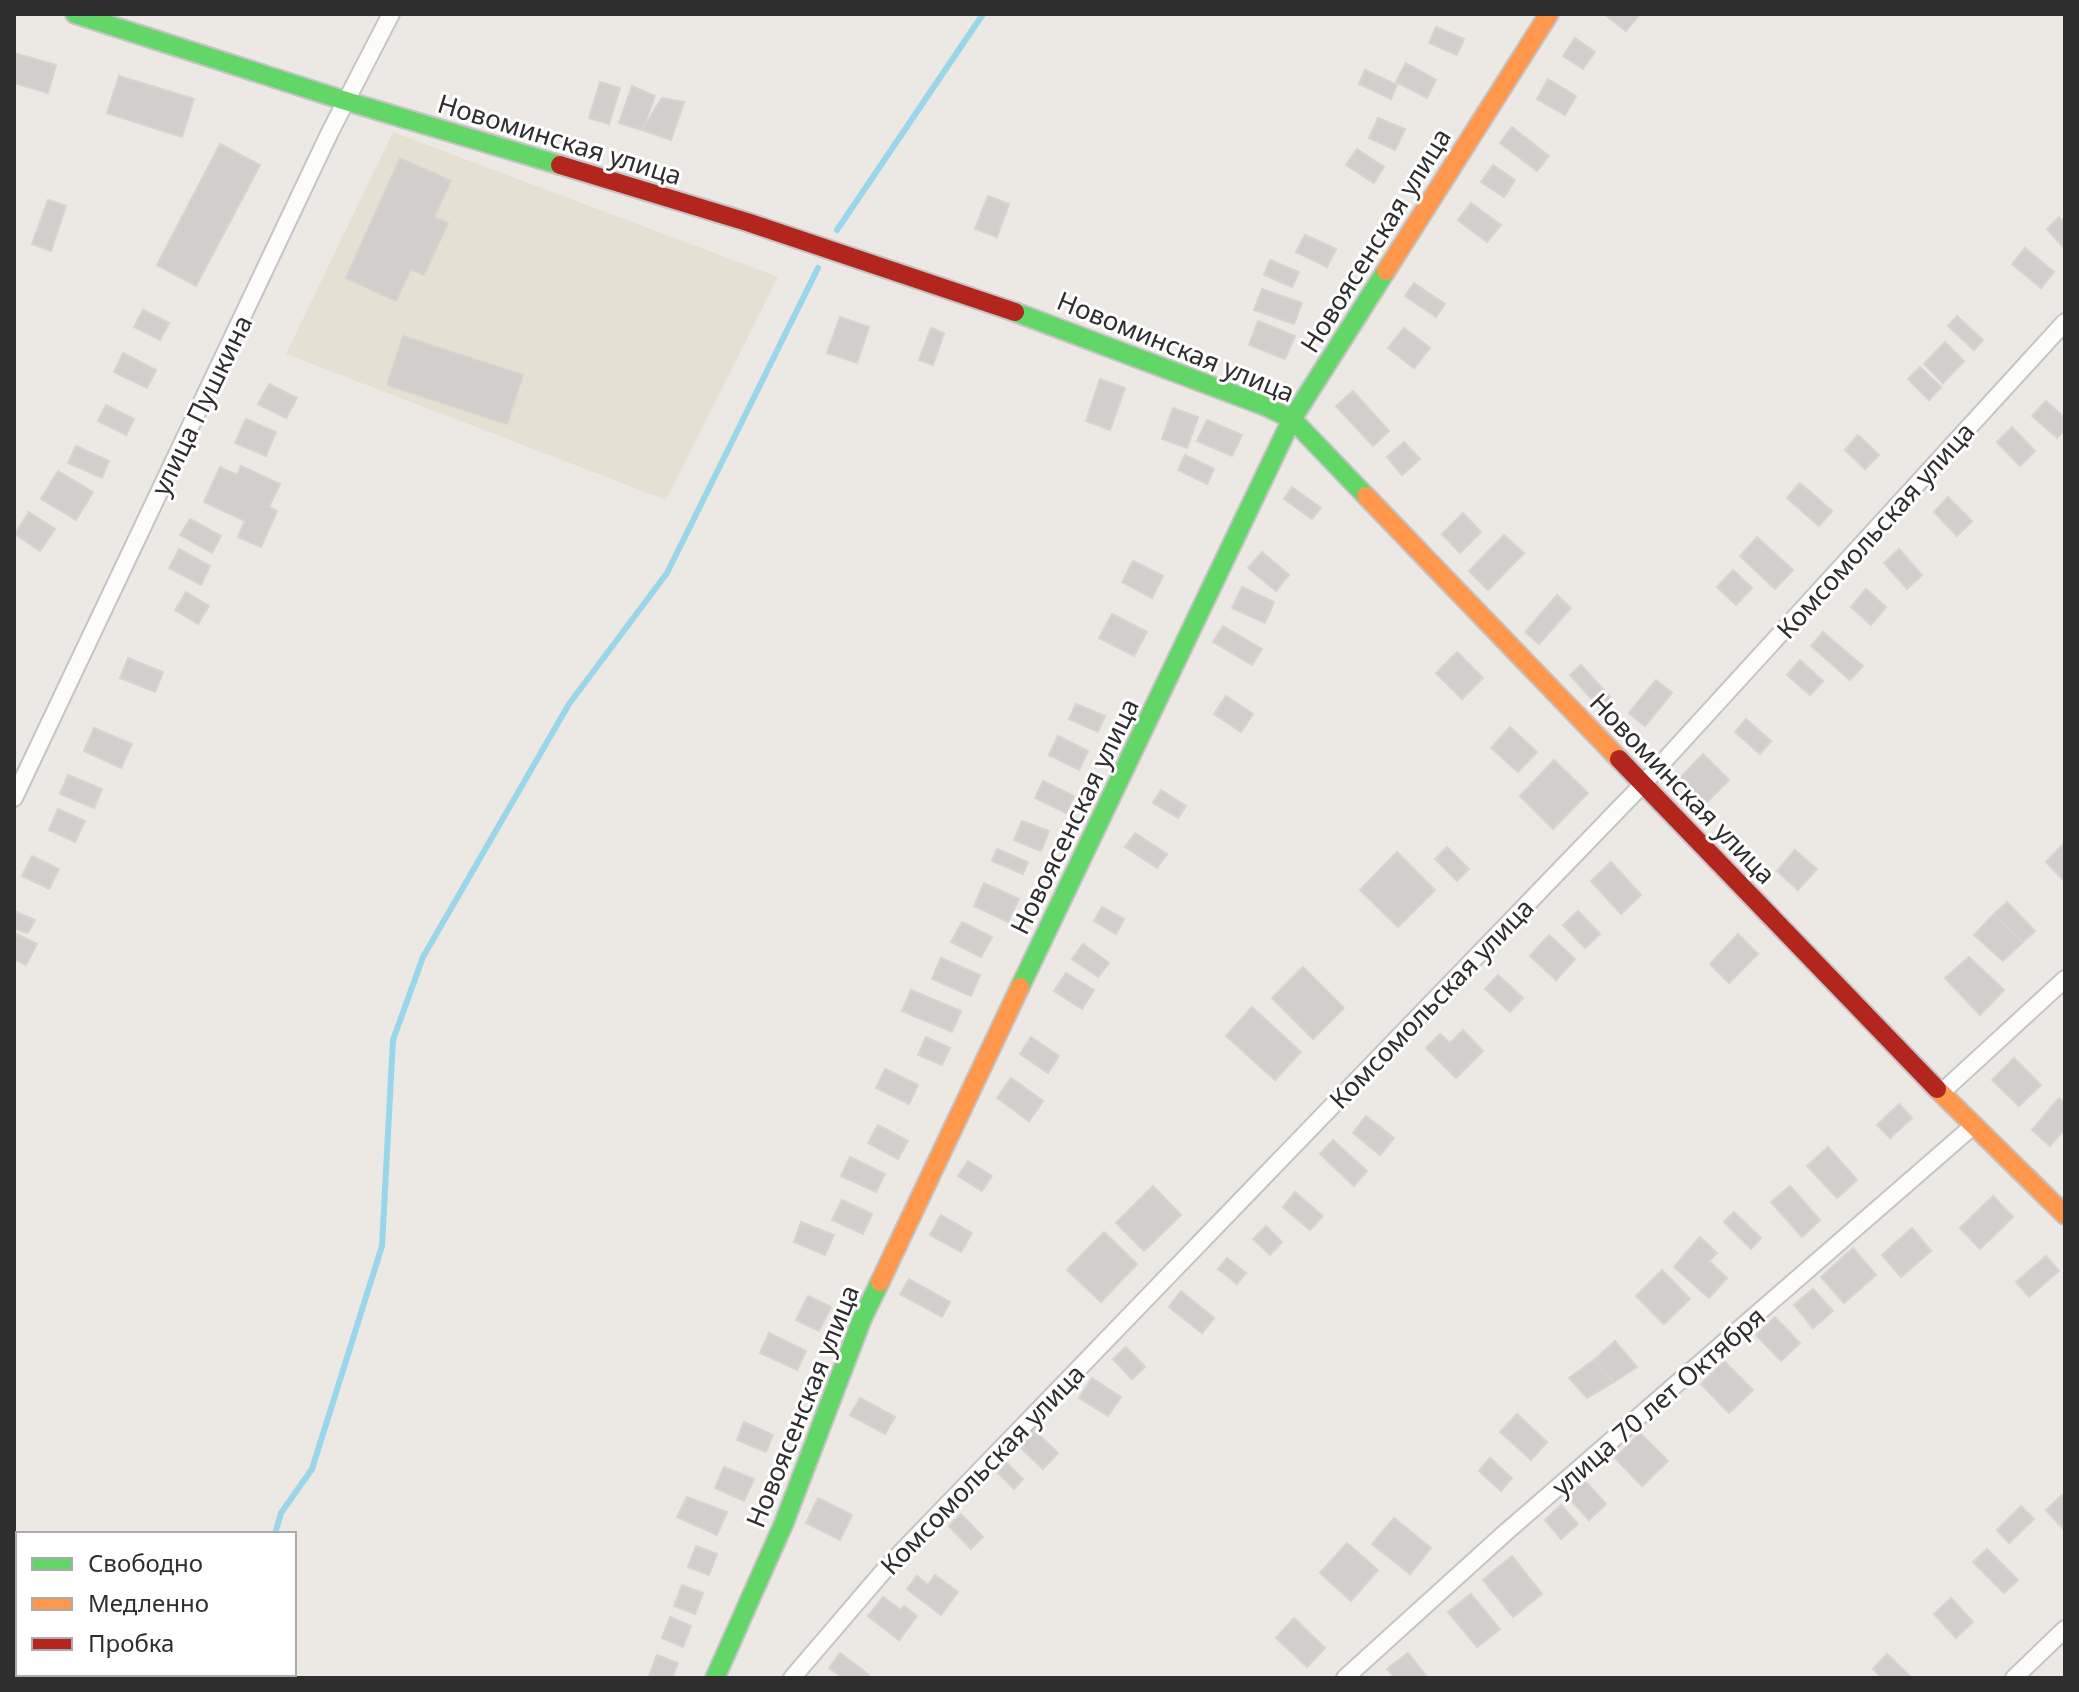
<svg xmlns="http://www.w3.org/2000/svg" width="2079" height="1692" font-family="'Noto Sans',sans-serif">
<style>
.education{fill:#e6e0d3}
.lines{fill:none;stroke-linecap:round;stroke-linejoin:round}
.stream{stroke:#99d6ec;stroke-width:6}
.building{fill:#d1cecb;stroke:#d7d4d0;stroke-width:2}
.street-casing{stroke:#c5c4c5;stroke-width:20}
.fast-casing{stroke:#c5c4c5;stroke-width:22}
.slow-casing{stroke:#c5c4c5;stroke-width:22}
.jam-casing{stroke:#c5c4c5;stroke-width:22}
.street{stroke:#fcfcfb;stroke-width:16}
.fast{stroke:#63d668;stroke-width:18}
.slow{stroke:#ff974d;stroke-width:18}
.jam{stroke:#b3261e;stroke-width:18}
.labels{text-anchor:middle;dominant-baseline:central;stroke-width:6;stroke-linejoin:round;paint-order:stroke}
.street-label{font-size:26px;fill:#2e2e2e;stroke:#fff}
</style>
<rect width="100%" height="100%" fill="#ece8e4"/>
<path class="education" d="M393,132L778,277L666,500L286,354Z"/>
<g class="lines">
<g class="stream">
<path d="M837,230L983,14"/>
<path d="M275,1534L281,1513L312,1469L382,1246L393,1040L423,957L569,704L667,573L818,268"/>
<path d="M236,1678L237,1674"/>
</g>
</g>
<g class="building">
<path d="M1604,14H1640L1626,31Z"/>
<path d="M1436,27L1464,39L1457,55L1429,43Z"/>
<path d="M1575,38L1595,52L1583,69L1563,56Z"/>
<path d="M14,53L56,65L48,93L14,83Z"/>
<path d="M1406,63L1436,80L1427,98L1396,82Z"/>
<path d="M1365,70L1397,85L1391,99L1359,84Z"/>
<path d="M119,76L194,99L182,137L107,113Z"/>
<path d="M1548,79L1576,96L1565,115L1537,99Z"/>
<path d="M600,82L620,88L609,124L589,118Z"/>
<path d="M632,86L655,96L642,130L619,123Z"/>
<path d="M662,98L684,102L671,140L642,130Z"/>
<path d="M1378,118L1405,129L1395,150L1369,138Z"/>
<path d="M1512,127L1549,156L1537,171L1500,143Z"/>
<path d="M220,144L260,165L196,286L157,265Z"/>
<path d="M1357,149L1384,167L1374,183L1346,165Z"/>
<path d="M400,158L451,181L434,217L448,223L424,275L411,269L396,301L346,278Z"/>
<path d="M1493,165L1515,180L1504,197L1481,182Z"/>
<path d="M988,196L1009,204L997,237L975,229Z"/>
<path d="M48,200L66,206L51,251L32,244Z"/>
<path d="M1471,203L1501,225L1487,242L1458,220Z"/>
<path d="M2059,217L2065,223L2063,247L2047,229Z"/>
<path d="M1305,235L1336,249L1327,267L1296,252Z"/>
<path d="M2025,248L2054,272L2041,288L2012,264Z"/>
<path d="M1270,260L1299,272L1292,287L1264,275Z"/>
<path d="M1414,283L1445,304L1436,317L1405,296Z"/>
<path d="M1262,289L1302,303L1294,324L1254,310Z"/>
<path d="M143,310L169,323L160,340L134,327Z"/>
<path d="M1957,316L1983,340L1974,350L1948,326Z"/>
<path d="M840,317L869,327L857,363L827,353Z"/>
<path d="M1258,321L1295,336L1285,359L1249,345Z"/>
<path d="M931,328L944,333L933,365L919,360Z"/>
<path d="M1404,328L1430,348L1414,368L1388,348Z"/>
<path d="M403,336L523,375L507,424L387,385Z"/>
<path d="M1945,342L1964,361L1943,383L1924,364Z"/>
<path d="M123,353L156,370L147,388L114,372Z"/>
<path d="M1920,367L1941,387L1929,400L1908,379Z"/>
<path d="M1100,379L1125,388L1110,430L1086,421Z"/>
<path d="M269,384L297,398L286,418L258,404Z"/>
<path d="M1353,391L1389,431L1373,446L1336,406Z"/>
<path d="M2046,401L2065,418V430L2057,438L2032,416Z"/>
<path d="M106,405L134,419L126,435L98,421Z"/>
<path d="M1173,408L1198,417L1187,448L1162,439Z"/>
<path d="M246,419L276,432L266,456L235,443Z"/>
<path d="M1207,420L1242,435L1232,456L1197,441Z"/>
<path d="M2012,427L2035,451L2020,466L1997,442Z"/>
<path d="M1858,435L1879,455L1865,469L1845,450Z"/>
<path d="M1404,442L1420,459L1402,475L1387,457Z"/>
<path d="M76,446L109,461L102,478L68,463Z"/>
<path d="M1185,455L1214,469L1207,484L1178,470Z"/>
<path d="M241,466L280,484L269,507L277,511L261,547L238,537L245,521L204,502L220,467L237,475Z"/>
<path d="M58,471L93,492L76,520L41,499Z"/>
<path d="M1800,483L1832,511L1819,526L1787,498Z"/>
<path d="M1292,487L1321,508L1312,519L1284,499Z"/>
<path d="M1948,497L1972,521L1957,536L1934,512Z"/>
<path d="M29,512L55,529L40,551L15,534Z"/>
<path d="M1463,513L1481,532L1460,553L1442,534Z"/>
<path d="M190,519L221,536L212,553L180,535Z"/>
<path d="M1504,535L1524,553L1488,590L1469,571Z"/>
<path d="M1757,537L1793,570L1775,589L1740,556Z"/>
<path d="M179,549L210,566L201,585L169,568Z"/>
<path d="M1899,549L1922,575L1907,589L1884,563Z"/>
<path d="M1262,552L1289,575L1276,591L1248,568Z"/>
<path d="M1133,561L1163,576L1152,598L1122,582Z"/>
<path d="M1733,570L1752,588L1736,605L1717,587Z"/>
<path d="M1242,587L1274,602L1265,623L1232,608Z"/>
<path d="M1866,589L1886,607L1871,625L1851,607Z"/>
<path d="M186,592L209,606L198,624L175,610Z"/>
<path d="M1557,595L1571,608L1539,644L1525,632Z"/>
<path d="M1112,614L1147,632L1134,656L1099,638Z"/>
<path d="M1223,626L1262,649L1252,665L1213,642Z"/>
<path d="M1823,632L1863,666L1850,680L1811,646Z"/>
<path d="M1457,652L1483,678L1462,699L1436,673Z"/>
<path d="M128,658L163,672L155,692L120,678Z"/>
<path d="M1800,660L1823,681L1810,695L1787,675Z"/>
<path d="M1581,665L1611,698L1600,708L1570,675Z"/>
<path d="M1656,680L1672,693L1645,726L1629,713Z"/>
<path d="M1226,696L1253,714L1241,732L1214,714Z"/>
<path d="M1076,704L1105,716L1098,732L1069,719Z"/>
<path d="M1746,719L1771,741L1760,754L1735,732Z"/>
<path d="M1510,727L1537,752L1518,772L1491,748Z"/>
<path d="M94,728L132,744L121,768L84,751Z"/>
<path d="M1058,736L1088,751L1079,770L1049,755Z"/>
<path d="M1703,754L1729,780L1705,804L1679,779Z"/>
<path d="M1554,760L1588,793L1553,829L1520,796Z"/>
<path d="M68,775L102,789L94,808L60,794Z"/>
<path d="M1043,781L1074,796L1066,813L1035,798Z"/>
<path d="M1161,790L1186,806L1178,818L1153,803Z"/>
<path d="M58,809L85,821L75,842L49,830Z"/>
<path d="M1022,821L1049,831L1041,851L1014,840Z"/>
<path d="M1135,833L1167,854L1157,868L1125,847Z"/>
<path d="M2064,843L2065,844V882L2046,862Z"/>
<path d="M1447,847L1469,869L1457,881L1435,859Z"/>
<path d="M997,849L1028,862L1023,874L992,861Z"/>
<path d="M1795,850L1817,869L1798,890L1777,871Z"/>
<path d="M1397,852L1435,890L1398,927L1360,890Z"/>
<path d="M32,856L59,869L49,889L22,876Z"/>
<path d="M1611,862L1641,895L1621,914L1591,881Z"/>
<path d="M984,883L1019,899L1008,922L974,906Z"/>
<path d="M2007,902L2035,931L2023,942L1994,914Z"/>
<path d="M1102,907L1124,919L1116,934L1094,921Z"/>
<path d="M14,911L35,920L28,933L14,928Z"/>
<path d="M1578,911L1600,934L1585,948L1563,925Z"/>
<path d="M1994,914L2023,942L2003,961L1974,935Z"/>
<path d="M962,922L992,937L981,957L951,942Z"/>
<path d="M14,933L37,944L26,965L14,959Z"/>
<path d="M1738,934L1758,954L1729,983L1710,964Z"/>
<path d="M1549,935L1575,959L1556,980L1530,956Z"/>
<path d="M1083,944L1109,963L1098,977L1072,959Z"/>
<path d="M1969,957L2004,990L1980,1015L1945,978Z"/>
<path d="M941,958L980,975L971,996L932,979Z"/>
<path d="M1303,967L1344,1008L1313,1039L1272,998Z"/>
<path d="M1066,973L1094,990L1082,1009L1054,991Z"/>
<path d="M1498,975L1523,998L1510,1012L1485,989Z"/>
<path d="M911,990L961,1011L952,1032L902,1011Z"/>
<path d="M1252,1007L1301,1052L1275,1080L1226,1036Z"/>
<path d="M1463,1030L1483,1051L1456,1078L1426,1048L1440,1034L1450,1043Z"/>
<path d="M926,1037L950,1048L942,1065L918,1055Z"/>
<path d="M1031,1037L1059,1056L1048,1073L1020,1054Z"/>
<path d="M2014,1058L2041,1085L2019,1106L1992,1080Z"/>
<path d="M885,1069L918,1085L909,1104L876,1088Z"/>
<path d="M1011,1078L1043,1101L1029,1121L997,1098Z"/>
<path d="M2059,1098L2065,1103V1129L2050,1146L2032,1130Z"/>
<path d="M1899,1104L1912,1118L1890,1138L1877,1125Z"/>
<path d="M1366,1116L1394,1138L1380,1155L1353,1133Z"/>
<path d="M878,1125L908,1141L898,1159L868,1143Z"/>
<path d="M1333,1140L1367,1171L1354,1186L1320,1154Z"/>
<path d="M1828,1147L1857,1180L1837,1198L1807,1166Z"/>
<path d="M850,1157L885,1174L876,1192L841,1176Z"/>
<path d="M968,1161L992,1176L982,1191L958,1176Z"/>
<path d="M1153,1186L1181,1215L1144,1251L1116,1223Z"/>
<path d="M1790,1186L1820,1220L1802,1237L1771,1202Z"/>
<path d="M1295,1192L1323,1216L1310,1230L1283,1207Z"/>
<path d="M1993,1196L2013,1217L1980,1249L1960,1228Z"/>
<path d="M842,1200L872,1214L863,1234L832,1220Z"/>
<path d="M1734,1212L1761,1238L1751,1249L1724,1222Z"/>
<path d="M941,1215L972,1233L961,1252L930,1235Z"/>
<path d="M801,1222L834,1235L825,1255L794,1242Z"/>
<path d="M1266,1226L1282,1242L1270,1255L1253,1239Z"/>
<path d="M1912,1228L1931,1251L1901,1277L1882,1255Z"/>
<path d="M1104,1232L1137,1264L1101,1302L1067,1270Z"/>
<path d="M1700,1237L1717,1253L1709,1261L1727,1278L1709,1298L1674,1267Z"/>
<path d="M1853,1248L1876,1275L1844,1303L1821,1277Z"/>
<path d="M2046,1256L2059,1271L2029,1297L2016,1282Z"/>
<path d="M1227,1258L1246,1273L1237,1284L1218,1269Z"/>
<path d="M1662,1270L1690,1299L1664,1324L1636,1296Z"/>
<path d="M909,1279L950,1302L942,1317L900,1294Z"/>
<path d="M1813,1289L1833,1311L1813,1328L1794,1305Z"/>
<path d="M1181,1291L1214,1318L1202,1333L1169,1307Z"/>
<path d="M808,1296L831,1307L819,1331L796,1320Z"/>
<path d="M1775,1317L1800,1343L1781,1361L1756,1335Z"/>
<path d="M769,1333L806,1351L797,1370L760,1353Z"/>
<path d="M1615,1341L1637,1367L1614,1382L1594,1360Z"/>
<path d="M1126,1347L1145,1367L1132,1379L1113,1359Z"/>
<path d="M1594,1360L1614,1382L1587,1398L1569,1378Z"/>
<path d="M1724,1361L1753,1390L1729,1413L1701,1384Z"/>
<path d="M1092,1378L1121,1397L1108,1416L1079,1398Z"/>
<path d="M860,1398L895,1417L885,1434L850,1415Z"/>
<path d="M1517,1414L1547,1442L1531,1460L1500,1432Z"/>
<path d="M744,1422L773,1435L766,1452L737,1440Z"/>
<path d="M1034,1430L1058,1453L1043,1469L1019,1446Z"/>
<path d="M1640,1433L1668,1461L1642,1486L1615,1458Z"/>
<path d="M1490,1458L1512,1478L1501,1491L1479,1471Z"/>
<path d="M1007,1463L1023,1479L1014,1489L998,1473Z"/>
<path d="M724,1467L754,1479L744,1501L715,1488Z"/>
<path d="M1585,1481L1606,1504L1589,1520L1567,1496Z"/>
<path d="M2062,1495L2065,1498V1531L2046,1510Z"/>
<path d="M687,1497L727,1512L717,1535L677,1517Z"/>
<path d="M818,1498L852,1515L840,1540L806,1523Z"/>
<path d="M1561,1505L1578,1524L1561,1539L1545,1520Z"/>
<path d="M2021,1506L2034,1519L2009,1543L1997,1530Z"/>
<path d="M961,1514L983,1537L971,1549L949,1526Z"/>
<path d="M1394,1518L1431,1548L1410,1574L1372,1544Z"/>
<path d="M1347,1543L1378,1570L1351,1601L1320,1573Z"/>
<path d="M696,1546L717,1554L709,1575L688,1567Z"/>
<path d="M1987,1549L2018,1580L2004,1593L1973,1562Z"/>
<path d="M1512,1556L1542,1594L1513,1617L1483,1580Z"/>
<path d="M935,1575L958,1592L941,1615L907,1589L917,1576L928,1585Z"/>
<path d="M682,1585L703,1593L695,1614L674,1606Z"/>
<path d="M1471,1594L1500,1629L1477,1647L1448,1612Z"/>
<path d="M883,1597L901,1610L904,1606L917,1616L899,1640L868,1616Z"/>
<path d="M1951,1598L1973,1622L1956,1638L1934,1614Z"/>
<path d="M670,1617L691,1626L683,1647L662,1638Z"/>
<path d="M1294,1618L1325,1648L1307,1667L1276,1638Z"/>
<path d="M840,1653L869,1675L867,1678H843L829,1668Z"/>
<path d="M1408,1653L1428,1678H1395L1387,1669Z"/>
<path d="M1887,1654L1911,1677L1910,1678H1882L1873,1669Z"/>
<path d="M657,1655L678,1663L672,1678L649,1676Z"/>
</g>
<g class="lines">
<defs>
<g id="street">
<path d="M14,798L330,132L391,14"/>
<path d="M1942,1092L2065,979"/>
<path d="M792,1678L887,1567L1643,784L2065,322"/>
<path d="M1345,1678L1505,1533L1973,1126"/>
<path d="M2014,1678L2065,1629"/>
</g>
<g id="fast">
<path d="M75,14L346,101L560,165"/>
<path d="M1015,312L1265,406L1292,419L1366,496"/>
<path d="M1020,987L1292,419L1386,271"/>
<path d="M715,1678L784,1523L862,1319L880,1282"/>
</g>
<g id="slow">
<path d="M1386,271L1549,14"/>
<path d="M1366,496L1619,759"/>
<path d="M1937,1089L2065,1215"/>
<path d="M880,1282L1020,987"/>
</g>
<g id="jam">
<path d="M560,165L747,222L1015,312"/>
<path d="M1619,759L1937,1089"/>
</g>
</defs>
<use href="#street" class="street-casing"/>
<use href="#fast" class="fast-casing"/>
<use href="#slow" class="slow-casing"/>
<use href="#jam" class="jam-casing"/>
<use href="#street" class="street"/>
<use href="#fast" class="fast"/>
<use href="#slow" class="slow"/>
<use href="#jam" class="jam"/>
</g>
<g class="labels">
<g class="street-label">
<text transform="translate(560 139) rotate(17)">Новоминская улица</text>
<text transform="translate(1375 240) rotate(-58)">Новоясенская улица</text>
<text transform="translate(1176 346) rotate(22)">Новоминская улица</text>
<text transform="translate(201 405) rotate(-64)">улица Пушкина</text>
<text transform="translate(1875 530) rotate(-48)">Комсомольская улица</text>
<text transform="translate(1683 788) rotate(46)">Новоминская улица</text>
<text transform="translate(1074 816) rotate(-64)">Новоясенская улица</text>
<text transform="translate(1431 1003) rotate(-46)">Комсомольская улица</text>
<text transform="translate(1658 1401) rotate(-41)">улица 70 лет Октября</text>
<text transform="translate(802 1406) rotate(-68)">Новоясенская улица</text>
<text transform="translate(982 1469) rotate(-46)">Комсомольская улица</text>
</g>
</g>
<rect width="2079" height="1692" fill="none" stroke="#2e2e2e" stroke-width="32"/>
<rect x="16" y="1532" width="280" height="144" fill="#ffffff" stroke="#ababab" stroke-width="2"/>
<rect x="32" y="1558" width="40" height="12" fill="#63d668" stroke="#ababab" stroke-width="2"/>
<text x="88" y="1572" font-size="24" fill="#2e2e2e">Свободно</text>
<rect x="32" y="1598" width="40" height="12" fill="#ff974d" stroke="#ababab" stroke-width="2"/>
<text x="88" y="1612" font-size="24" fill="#2e2e2e">Медленно</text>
<rect x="32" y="1638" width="40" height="12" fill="#b3261e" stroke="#ababab" stroke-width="2"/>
<text x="88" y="1652" font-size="24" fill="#2e2e2e">Пробка</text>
</svg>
